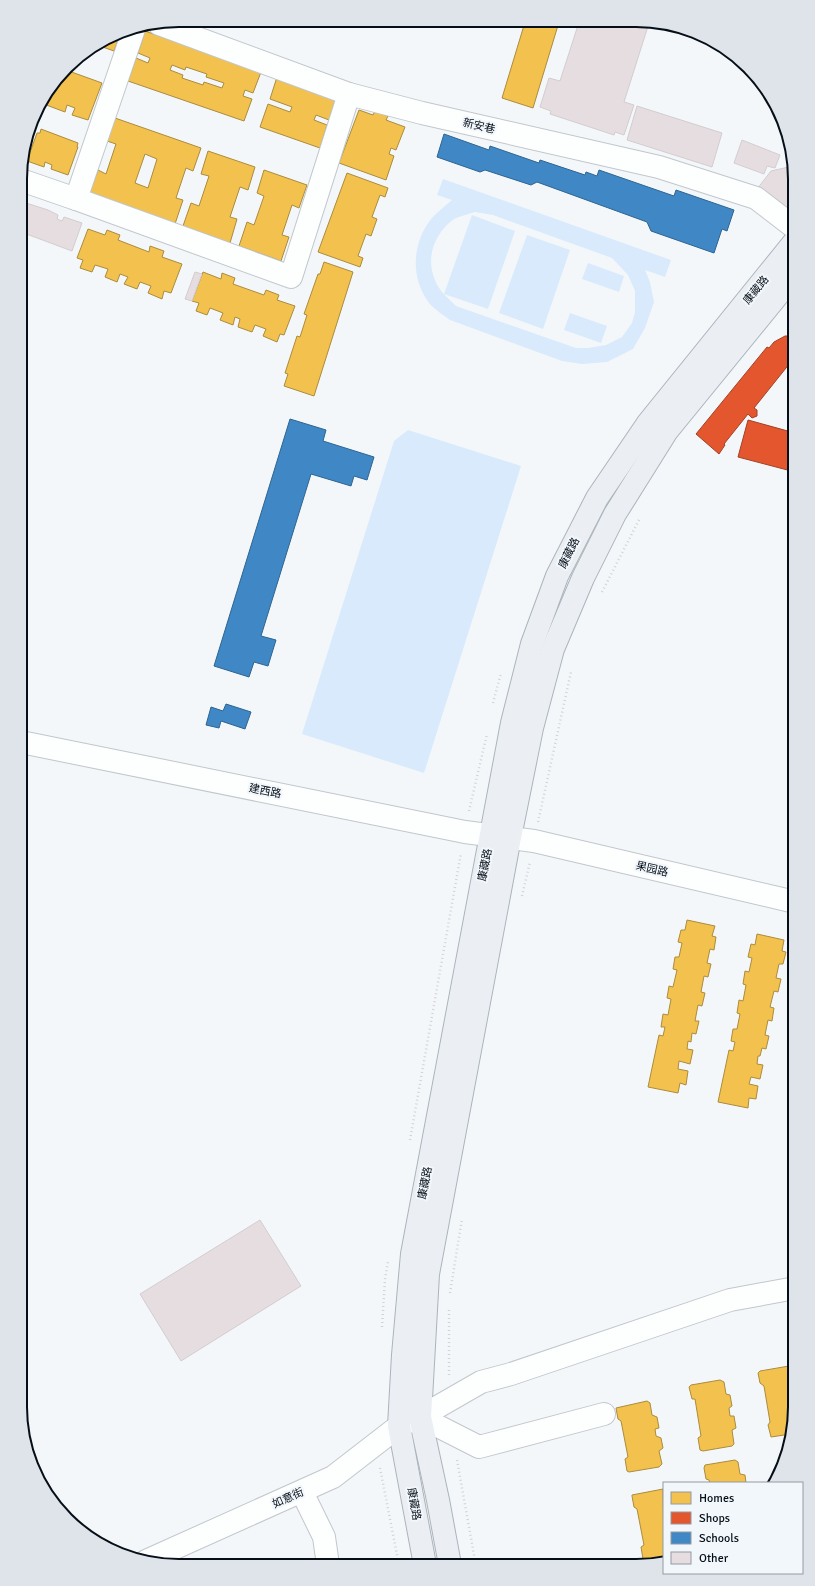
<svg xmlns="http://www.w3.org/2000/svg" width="815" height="1586" font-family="Signika,'Noto Sans SC',sans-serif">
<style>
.green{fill:#d8eafc;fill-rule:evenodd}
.homes{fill:#f2c14e;stroke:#ab8c3e;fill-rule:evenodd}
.shops{fill:#e4572e;stroke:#a14127}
.schools{fill:#3f88c5;stroke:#2e6491}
.building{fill:#e5dde0;stroke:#d3cdcf}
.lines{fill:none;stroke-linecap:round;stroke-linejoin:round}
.minor-casing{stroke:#c1c7cc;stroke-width:24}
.major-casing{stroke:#abb4bc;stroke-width:24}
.path{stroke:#d1d2d4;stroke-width:2.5;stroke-dasharray:1 3;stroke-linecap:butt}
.minor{stroke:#fdfefe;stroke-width:22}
.major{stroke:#ebeff4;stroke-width:22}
.labels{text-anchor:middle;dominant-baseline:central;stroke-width:4;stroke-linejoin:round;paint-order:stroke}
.street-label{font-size:11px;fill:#060f17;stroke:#f2f7fc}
.rim{fill:none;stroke:#060f17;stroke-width:2}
</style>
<rect width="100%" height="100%" fill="#f4f7fa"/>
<g class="green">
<path d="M443,179L671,260L665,277L645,270L650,282L654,302L645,328L633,349L607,362L582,364L562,361L450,320C442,314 432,308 427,300C410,275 413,242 431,219C437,212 445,206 452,200L437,195ZM475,212L493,215L612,258L628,275L635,291V312L632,323L622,337L606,345L588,348H576L456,306C448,298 439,291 435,280C425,257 435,233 454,219C460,216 469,214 475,212Z"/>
<path d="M472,215L515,231L488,309L444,294Z"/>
<path d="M527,235L570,250L543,329L499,313Z"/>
<path d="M588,263L624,276L619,292L582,279Z"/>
<path d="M570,313L607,326L601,343L564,330Z"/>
<path d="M408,430L521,466L424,773L302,734L394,441Z"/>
</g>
<g class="homes">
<path d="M525,22H559L533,108L502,98Z"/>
<path d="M145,31L261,72L253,93L245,90L243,96L252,99L244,121L128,81L136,58L148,63L150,58L138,53ZM172,65L185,70L186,67L207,74L206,77L224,83L222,88L204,82L203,85L182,78L183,75L170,70Z"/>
<path d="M118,32H121L114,51L97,45Z"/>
<path d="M66,70L102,83L88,120L72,115L75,108L67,105L65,112L41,103Z"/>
<path d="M277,77L336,98L329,120L316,115L314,120L327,125L320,148L260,127L268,104L290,112L292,107L270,99Z"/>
<path d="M359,110L373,115L375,111L388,116L386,120L405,127L396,150L391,148L389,154L394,156L386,180L339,163Z"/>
<path d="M115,118L201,148L193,171L186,168L176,198L183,200L175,224L89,194L98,170L106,174L116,144L107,141ZM145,154L157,159L148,188L135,183Z"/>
<path d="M41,129L78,143L77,147H78L68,175L51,169L52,165L45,162L44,167L27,161L37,133H40Z"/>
<path d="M208,151L255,167L248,190L240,187L230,217L237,219L230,243L183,226L191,203L199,206L209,176L201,174Z"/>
<path d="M264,170L307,185L299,208L292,205L282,235L289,237L281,261L239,246L247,222L254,225L264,196L257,193Z"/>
<path d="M347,173L388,188L385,197L380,195L372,217L377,219L371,236L366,234L358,256L363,258L360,267L318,252Z"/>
<path d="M88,229L105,235L107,230L120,235L118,240L149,252L150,246L164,251L162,257L182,264L171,293L164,291L162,299L148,293L151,286L140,282L137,289L124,284L128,277L120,274L117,282L105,277L108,269L95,265L92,272L80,268L83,260L77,258Z"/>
<path d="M324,262L353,272L314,396L284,386L288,374L285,373L297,336L300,337L307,315L304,314L318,274H320Z"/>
<path d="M203,272L221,279L222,273L235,278L233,284L264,295L266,290L279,295L277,300L295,306L284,335L280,334L277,342L263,336L266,329L255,325L252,332L238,327L240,319L235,317L233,325L220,320L223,313L210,308L207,315L196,311L199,303L192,301Z"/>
<path d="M687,920L715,926L712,936L716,937L714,950L710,949L707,963L711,964L708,977L704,976L701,992L705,993L702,1006L698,1005L695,1021H699L696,1034L692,1033L691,1042L688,1041L687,1049L693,1050L690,1064L679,1061L678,1069L688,1071L686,1085L680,1083L678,1093L648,1087L659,1035L663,1036L665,1027H661L663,1014L668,1015L671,999L667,998L669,986L673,987L677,970L673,969L675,957H679L682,943L678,942L681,930H685Z"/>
<path d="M757,934L784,940L782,951L786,952L783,964H779L776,978L781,979L778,992L774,991L770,1007L774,1008L772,1021L768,1020L765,1035L769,1036L766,1049L762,1048L760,1056H758L757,1064L763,1065L760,1079L751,1077L749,1084L758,1086L756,1099L749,1098L748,1108L718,1102L729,1050L733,1051L735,1042L731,1041L733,1029H737L740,1014L737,1013L739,1000L743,1001L746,985L743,984L745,971L749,972L752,958L748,957L751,944L755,945Z"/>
<path d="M789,1366L793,1368L795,1379V1417L791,1434L771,1437L768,1425L770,1422L764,1386L760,1383L758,1373L760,1371Z"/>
<path d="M720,1380L724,1382L726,1394L730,1395L732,1406L729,1408L730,1416H734L736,1428L732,1430L734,1444L732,1446L703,1451L700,1450L698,1438L701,1436L695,1399H692L689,1387L691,1385Z"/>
<path d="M647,1401L650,1403L652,1415L657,1417L659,1428L655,1429L656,1436L661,1438L663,1448L659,1451L662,1464L659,1467L629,1472L627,1471L625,1459L628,1457L621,1421L618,1419L616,1408Z"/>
<path d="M735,1460L738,1462L740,1474L745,1475L746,1483H710L709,1480L706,1479L704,1468L705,1465Z"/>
<path d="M663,1489L664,1557L645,1560L643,1559L641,1547L644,1545L637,1509L634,1507L632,1496V1495Z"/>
</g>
<g class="shops">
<path d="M785,336H791L795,339L794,358L754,408L757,410V416L752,418L748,414L724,444L725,445L719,454L696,434L767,347L769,348L774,342Z"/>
<path d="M748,420L795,433V472L738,457Z"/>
</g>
<g class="schools">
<path d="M444,134L489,150L490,146L539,163L540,160L585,175L586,172L597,176L599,170L674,196L676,190L734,210L727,231L722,229L714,253L651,231L647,222L537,182L531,185L485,170L480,172L437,157Z"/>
<path d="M290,419L326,430L323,441L374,457L367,480L354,476L351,486L311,474L261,636L276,640L268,666L254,662L249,677L214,666Z"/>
<path d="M226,704L251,712L245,729L221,721L219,728L206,725L211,707L223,711Z"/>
</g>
<g class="building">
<path d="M579,22L649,23L624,102L634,105L624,135L615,132L614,135L550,114L551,111L540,107L549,78L560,81Z"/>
<path d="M637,106L722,133L712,167L627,140Z"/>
<path d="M742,140L780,155L775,168L767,166L764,174L734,163Z"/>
<path d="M793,166L795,179V197L784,211L757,189L771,171Z"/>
<path d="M23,202L48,210L58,215L57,219L62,221L64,217L82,223L72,251L21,232V205Z"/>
<path d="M195,272L202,274L192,301L185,299Z"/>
<path d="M260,1220L301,1286L181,1361L140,1294Z"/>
</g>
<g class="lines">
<defs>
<g id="minor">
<path d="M159,24L349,94L422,113L659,167L756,198L795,228"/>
<path d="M134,29L76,199L291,277L349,94"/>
<path d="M21,180L76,199"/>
<path d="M21,742L465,832L534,841L795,902"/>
<path d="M420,1417L479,1447L604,1414"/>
<path d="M302,1492L324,1537L328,1565"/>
<path d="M146,1561L333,1477L399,1426L420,1417L481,1382L511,1374L730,1300L795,1288"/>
</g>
<g id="major">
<path d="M425,1565L399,1426L403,1355L412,1254L512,723L532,644L557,576L597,498L648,423L795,241"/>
<path d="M450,1565L438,1500L420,1417L428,1274L510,837L532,728L553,649L583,578L615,514L667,431L795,274"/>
</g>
</defs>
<use href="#minor" class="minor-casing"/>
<use href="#major" class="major-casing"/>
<g class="path">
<path d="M602,592L640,518"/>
<path d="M493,703L501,673"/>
<path d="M469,811L487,734"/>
<path d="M538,822L571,672"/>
<path d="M522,896L530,862"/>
<path d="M410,1140L461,853"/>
<path d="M450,1293L462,1219"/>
<path d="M382,1327L385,1279L388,1261"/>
<path d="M449,1375V1308"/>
<path d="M457,1460L476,1566"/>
<path d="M380,1468L399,1565"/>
</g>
<use href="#minor" class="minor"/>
<use href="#major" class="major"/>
</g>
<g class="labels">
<g class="street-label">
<text transform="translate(479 126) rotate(13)">新安巷</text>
<text transform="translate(756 290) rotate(-51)">康藏路</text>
<text transform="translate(569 553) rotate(-63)">康藏路</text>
<text transform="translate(265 791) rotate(11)">建西路</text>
<text transform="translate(485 865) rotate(-79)">康藏路</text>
<text transform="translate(652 869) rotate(13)">果园路</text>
<text transform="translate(425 1183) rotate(-79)">康藏路</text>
<text transform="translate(288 1498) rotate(-24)">如意街</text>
<text transform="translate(414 1504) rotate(80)">康藏路</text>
</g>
</g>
<path d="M0 0H815V1586H0ZM179 27H636A152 152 0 0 1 788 179V1407A152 152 0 0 1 636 1559H179A152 152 0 0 1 27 1407V179A152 152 0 0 1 179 27Z" fill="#dfe4ea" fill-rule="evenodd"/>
<path class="rim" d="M179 27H636A152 152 0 0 1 788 179V1407A152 152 0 0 1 636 1559H179A152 152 0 0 1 27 1407V179A152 152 0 0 1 179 27Z"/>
<rect x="663" y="1482" width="140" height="92" fill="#f2f7fc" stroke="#949aa0"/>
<rect x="671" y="1492" width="20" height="12" fill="#f2c14e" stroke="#949aa0"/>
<text x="699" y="1502" font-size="12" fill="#060f17">Homes</text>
<rect x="671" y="1512" width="20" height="12" fill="#e4572e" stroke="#949aa0"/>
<text x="699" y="1522" font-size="12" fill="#060f17">Shops</text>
<rect x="671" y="1532" width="20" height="12" fill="#3f88c5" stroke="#949aa0"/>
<text x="699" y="1542" font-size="12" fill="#060f17">Schools</text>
<rect x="671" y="1552" width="20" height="12" fill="#e5dde0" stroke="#949aa0"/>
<text x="699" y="1562" font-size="12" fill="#060f17">Other</text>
</svg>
